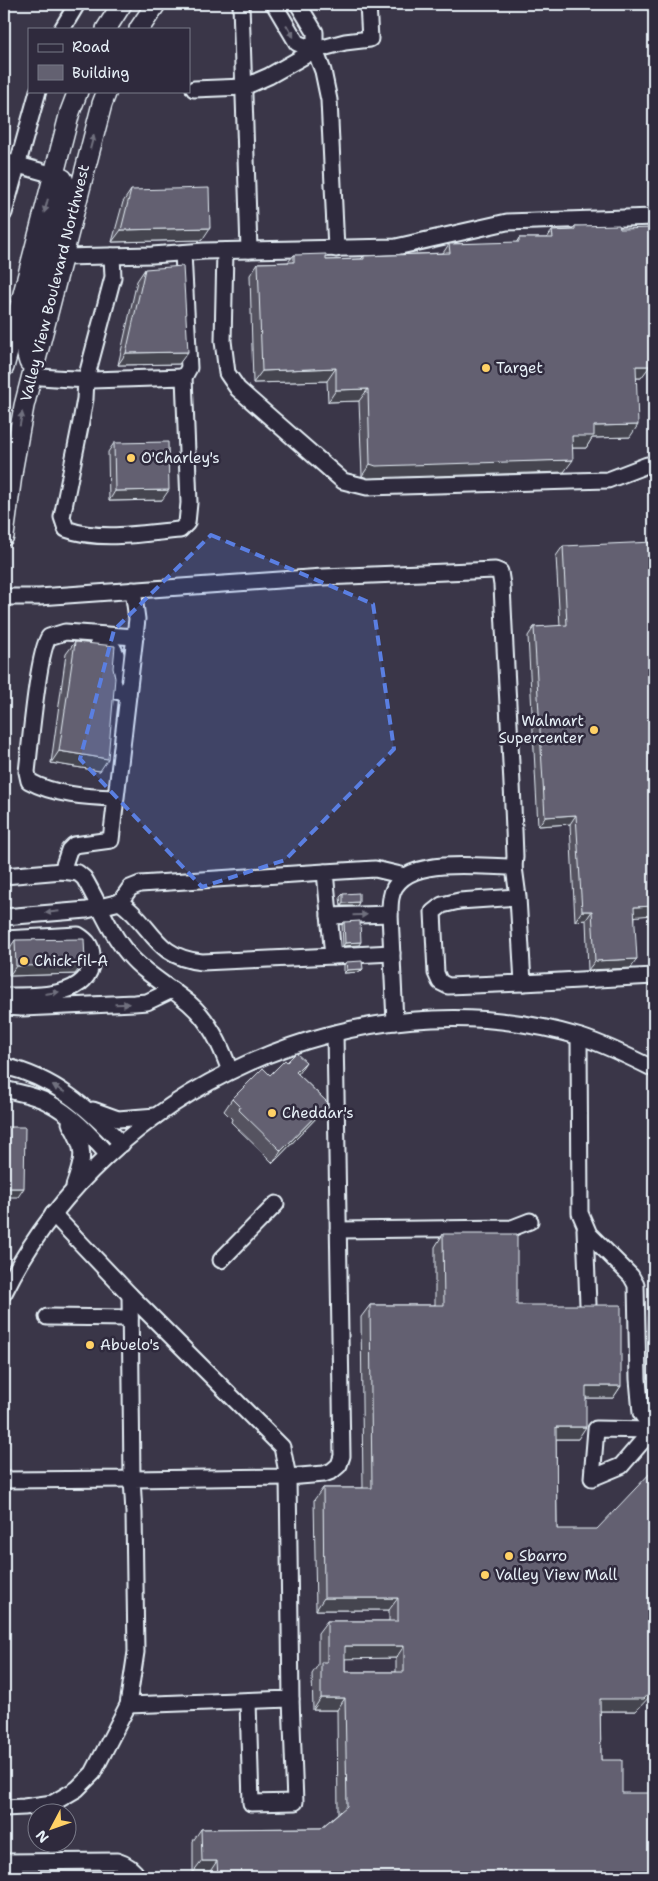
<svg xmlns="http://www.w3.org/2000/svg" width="658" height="1881" font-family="'Shantell Sans',sans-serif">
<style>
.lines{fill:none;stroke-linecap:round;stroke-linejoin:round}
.minor-casing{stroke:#e8f1f8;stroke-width:19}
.major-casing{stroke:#e8f1f8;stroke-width:22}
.minor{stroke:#2f2a3d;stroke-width:15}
.major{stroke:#2f2a3d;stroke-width:19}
.wall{fill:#555361;stroke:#e8f1f8;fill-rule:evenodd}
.shaded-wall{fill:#45444f;stroke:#e8f1f8}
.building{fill:#636171;stroke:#e8f1f8;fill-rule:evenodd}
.oneway{fill:#70707e}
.marked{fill:#5a7fe2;fill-opacity:0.2;stroke:#5a7fe2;stroke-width:4;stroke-dasharray:10 6;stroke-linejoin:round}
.poi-dot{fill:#ffd166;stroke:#2f2a3d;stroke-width:2}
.labels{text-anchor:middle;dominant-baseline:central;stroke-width:5;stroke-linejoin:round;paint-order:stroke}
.street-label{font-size:15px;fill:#e8f1f8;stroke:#2f2a3d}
.poi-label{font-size:15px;fill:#e8f1f8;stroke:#2f2a3d;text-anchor:start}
</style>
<rect width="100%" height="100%" fill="#3a3648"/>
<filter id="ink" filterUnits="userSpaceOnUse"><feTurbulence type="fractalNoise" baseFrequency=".02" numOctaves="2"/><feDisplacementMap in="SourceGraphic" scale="10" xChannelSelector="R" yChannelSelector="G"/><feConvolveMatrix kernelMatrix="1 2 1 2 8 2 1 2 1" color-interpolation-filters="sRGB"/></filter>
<g filter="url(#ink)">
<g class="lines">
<defs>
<g id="minor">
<path d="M241,4L249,250"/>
<path d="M274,4L297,43L315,50"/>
<path d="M298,4L315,32V50L323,71L329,100L336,249"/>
<path d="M62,29L77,4"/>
<path d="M194,89L244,87L269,76L315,50L345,42L370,39L368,4"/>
<path d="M4,161L54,175"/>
<path d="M4,213L38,91"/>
<path d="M225,251L223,341L227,373L238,389L343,481L367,487L608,480L647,465H654"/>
<path d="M183,253L189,368L184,377"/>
<path d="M62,257L152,255L204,251L396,247L507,222L654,217"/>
<path d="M31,376C51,378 72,379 92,380L184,377L189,503L187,523L180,530C144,533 101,542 66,529L62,517L81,422L85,399L86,379L113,277L112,256"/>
<path d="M4,597H39L323,577L495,570L500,572L502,585C506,676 512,766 515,857L514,867C482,868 398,853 391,898C390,903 390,909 390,914L395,1022"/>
<path d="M98,643L113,648L116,654L113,681L116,691L128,694"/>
<path d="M115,798C87,797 54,795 29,781L27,772C30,747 38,651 49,637L65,632L135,637"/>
<path d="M514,867L518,897L523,983L448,986L440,982L436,973L433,912L442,905L459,901L518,897"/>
<path d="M62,871L69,850L74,845L111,840L137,619L133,590"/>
<path d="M4,876L62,871L78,873L84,878C99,903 109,932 129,955C145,974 169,986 189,1003C210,1021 221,1046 230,1071"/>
<path d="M120,902L130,888L140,884L325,872"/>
<path d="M329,916L390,914"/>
<path d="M4,917L87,910L120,902C154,926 153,957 202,962L333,956L325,872L375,869L405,876"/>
<path d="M4,939L78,935C88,941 93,947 92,960C89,999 33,996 4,996"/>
<path d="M333,956L392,953"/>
<path d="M523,983L654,976"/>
<path d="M4,1007L22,1008L134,1003L147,1002L172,990"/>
<path d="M579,1037L580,1213L589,1234L631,1276L636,1285L638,1379L641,1413L654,1431"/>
<path d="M4,1066C55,1078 87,1107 122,1144"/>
<path d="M4,1089C19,1093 36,1095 49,1103C73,1115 91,1136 108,1155"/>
<path d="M93,1110L118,1119L156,1116"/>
<path d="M70,1123C86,1149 84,1158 74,1186"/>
<path d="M53,1214L130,1295L282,1447L288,1477L291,1699L128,1705"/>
<path d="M585,1229L588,1304"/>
<path d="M338,1230L512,1228L530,1221"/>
<path d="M221,1260L276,1204"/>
<path d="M4,1293C105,1088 360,971 581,1037C606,1045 630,1057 654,1069"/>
<path d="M47,1317L130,1318"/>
<path d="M596,1429L652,1430L621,1466L592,1478Z"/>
<path d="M4,1480L132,1479L130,1295"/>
<path d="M248,1701L251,1803L295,1802L291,1699"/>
<path d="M4,1808L24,1807L53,1803L77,1789L93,1773L128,1705L136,1652L134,1513L132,1479L288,1477L324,1474L332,1471L339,1465L342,1456L335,1033"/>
<path d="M4,1862L117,1861C127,1864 133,1868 138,1877"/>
</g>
<g id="major">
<path d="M106,29L122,4"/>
<path d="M139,29L156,4"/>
<path d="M29,362L27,355V336L66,187L63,179L54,175"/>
<path d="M4,367L70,112L78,91"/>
<path d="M4,536L13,467L24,406L102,104L107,91"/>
</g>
</defs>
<use href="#minor" class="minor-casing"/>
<use href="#major" class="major-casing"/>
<use href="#minor" class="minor"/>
<use href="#major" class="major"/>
</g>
<g class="wall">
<path d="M131,190L202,240L112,242L123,202Z"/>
<path d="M575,226L620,229L653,359L641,378H636L630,437L592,438L586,448H572L564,472L368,478L362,476L359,401L328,402L327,381L253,383L250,275L258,263L288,262L294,255L326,260L361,259L364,256L443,253L449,244L516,243L519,238H547L552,231L572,230Z"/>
<path d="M145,269L179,364L118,365L137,281Z"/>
<path d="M114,443L162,500L109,501L108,452Z"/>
<path d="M563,546L654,915L635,916L631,968L588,970L586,920L575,921L570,824L538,826L528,636L534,627L560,626L556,556Z"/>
<path d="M75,642L100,771L51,763L66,654Z"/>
<path d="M343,894L359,902L357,906H341L340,897Z"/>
<path d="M344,922L359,945L343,946L342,925Z"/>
<path d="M15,940L75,974L9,976V949Z"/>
<path d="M346,962L363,969L360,972L344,973V965Z"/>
<path d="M298,1074L328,1103L319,1115L273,1163L231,1122L232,1119L224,1111L232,1099L270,1075Z"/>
<path d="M443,1234L517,1305L621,1386L613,1398H586L578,1439H556L557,1529L636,1711H600L601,1760L622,1793L654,1877H209V1873H193V1841L201,1829L321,1828L338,1813L337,1710H313L312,1674L318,1665V1633L327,1621H389V1610H316L314,1500L323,1488H363L361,1317L370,1305H435V1247ZM345,1658H396V1672H345Z"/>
</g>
<g class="shaded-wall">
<path d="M210,228L202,240L112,242L121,230Z"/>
<path d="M188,352L179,364L118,365L126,353Z"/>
<path d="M636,366H650L641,378H627Z"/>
<path d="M336,368L327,381L253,383L262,371Z"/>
<path d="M368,389L359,401L328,402L336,390Z"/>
<path d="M638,425L630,437L592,438L586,448H563L572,436L594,426Z"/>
<path d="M573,460L564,472L368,478L362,476L370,464Z"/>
<path d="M169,490L162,500L109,501L115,491Z"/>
<path d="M59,751L108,759L100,771L51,763Z"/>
<path d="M576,815L570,824L538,826L545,817Z"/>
<path d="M359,902L357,906H341L343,903Z"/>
<path d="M654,906V915L628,917L634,907Z"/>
<path d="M582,911H592L586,920L575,921Z"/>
<path d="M361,942L359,945L343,946L345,943Z"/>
<path d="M637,959L631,968L588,970L595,961Z"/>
<path d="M85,961L75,974L9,976L16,966Z"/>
<path d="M363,969L360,972L344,973L347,970Z"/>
<path d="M306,1062L298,1074L296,1072Z"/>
<path d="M328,1103L319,1115L273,1163L281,1151Z"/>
<path d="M4,1188H24L18,1197H4Z"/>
<path d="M586,1386H621L613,1398H577Z"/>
<path d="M556,1427H586L578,1439H547Z"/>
<path d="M324,1598H398L389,1610H316Z"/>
<path d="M345,1646H404L396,1658L337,1659Z"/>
<path d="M654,1688V1692L636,1711H591L600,1699Z"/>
<path d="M321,1698H345L337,1710H313Z"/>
<path d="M202,1861H217L209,1873H193Z"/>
</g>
<g class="building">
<path d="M209,188L210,228L121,230L131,190Z"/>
<path d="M619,225L620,229L654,228V357L650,366H636L638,425L594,426V436H572L573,460L376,466L370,464L368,389L336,390V368L262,371L258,263L294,262V255L326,254V260L364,259V256L450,253L449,244L519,242V238H553L552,231L575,230V226Z"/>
<path d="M183,266L188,352L126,353L145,269Z"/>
<path d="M168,442L169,490L115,491L114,443Z"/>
<path d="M654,542V906L634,907L637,959L595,961L592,911H582L576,815L545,817L534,627L567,625L563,546Z"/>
<path d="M75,642L115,646L113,668L115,678L108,759L59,751Z"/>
<path d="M359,893V902L343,903V894Z"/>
<path d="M360,921L361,942L345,943L344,922Z"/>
<path d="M84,939L85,961L82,965L16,966L15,940Z"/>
<path d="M362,961L363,969L347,970L346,962Z"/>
<path d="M296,1053L306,1062L296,1072L328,1103L281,1151L239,1110L240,1107L232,1099L263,1068L270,1075L285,1060L287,1062Z"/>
<path d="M4,1127H25L24,1188H4Z"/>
<path d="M443,1234H517V1305H621V1386H586V1427H556L557,1529H597L654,1469V1688L644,1699H600L601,1760H622V1793H654V1877H218L217,1861H202L201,1829L321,1828L347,1806L345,1698H321V1662H327V1621H398V1598H324L323,1488H372L370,1305H444ZM345,1646H404V1672H345Z"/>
</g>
<defs><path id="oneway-solid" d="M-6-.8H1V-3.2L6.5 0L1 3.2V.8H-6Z" transform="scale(1.25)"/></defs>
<g class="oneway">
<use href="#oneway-solid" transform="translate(290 31) rotate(59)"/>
<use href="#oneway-solid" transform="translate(92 142) rotate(-75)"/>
<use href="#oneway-solid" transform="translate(46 206) rotate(105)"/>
<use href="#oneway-solid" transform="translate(21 419) rotate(-80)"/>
<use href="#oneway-solid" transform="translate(52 912) rotate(174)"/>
<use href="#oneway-solid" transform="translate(360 915) rotate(-2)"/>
<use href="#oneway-solid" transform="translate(52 993) rotate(-8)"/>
<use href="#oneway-solid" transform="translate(122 1004) rotate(-2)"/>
<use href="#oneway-solid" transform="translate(59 1089) rotate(-151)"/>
</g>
</g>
<path class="marked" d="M211,535L373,604L394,749L285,860L202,887L80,759L114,630Z"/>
<g class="poi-dot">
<circle cx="486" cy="368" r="5"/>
<circle cx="131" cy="458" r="5"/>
<circle cx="594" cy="730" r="5"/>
<circle cx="24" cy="961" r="5"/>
<circle cx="272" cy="1113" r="5"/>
<circle cx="90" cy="1345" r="5"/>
<circle cx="509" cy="1556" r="5"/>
<circle cx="485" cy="1575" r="5"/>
</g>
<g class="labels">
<g class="street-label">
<text transform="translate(55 283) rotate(-76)">Valley View Boulevard Northwest</text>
</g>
<g class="poi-label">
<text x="496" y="368">Target</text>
<text x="141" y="458">O'Charley's</text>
<text x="584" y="721" text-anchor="end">Walmart<tspan x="584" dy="17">Supercenter</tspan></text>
<text x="34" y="961">Chick-fil-A</text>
<text x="282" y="1113">Cheddar's</text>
<text x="100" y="1345">Abuelo's</text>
<text x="519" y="1556">Sbarro</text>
<text x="495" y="1575">Valley View Mall</text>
</g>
</g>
<rect width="658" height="1881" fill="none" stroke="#2f2a3d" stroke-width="20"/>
<rect x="10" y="10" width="638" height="1861" fill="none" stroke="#e8f1f8" stroke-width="2" filter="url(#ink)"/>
<rect x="28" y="28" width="162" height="65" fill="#2f2a3d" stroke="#797a88"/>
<rect x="38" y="44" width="25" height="8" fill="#2f2a3d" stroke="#797a88"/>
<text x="72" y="52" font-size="15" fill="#e8f1f8">Road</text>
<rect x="38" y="65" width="25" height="15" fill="#636171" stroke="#797a88"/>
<text x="72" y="78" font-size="15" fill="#e8f1f8">Building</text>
<g transform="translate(52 1828) rotate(229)"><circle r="24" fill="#2f2a3d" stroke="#797a88"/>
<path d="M0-4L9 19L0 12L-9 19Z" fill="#ffd166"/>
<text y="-8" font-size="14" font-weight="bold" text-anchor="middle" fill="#e8f1f8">N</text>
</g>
</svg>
